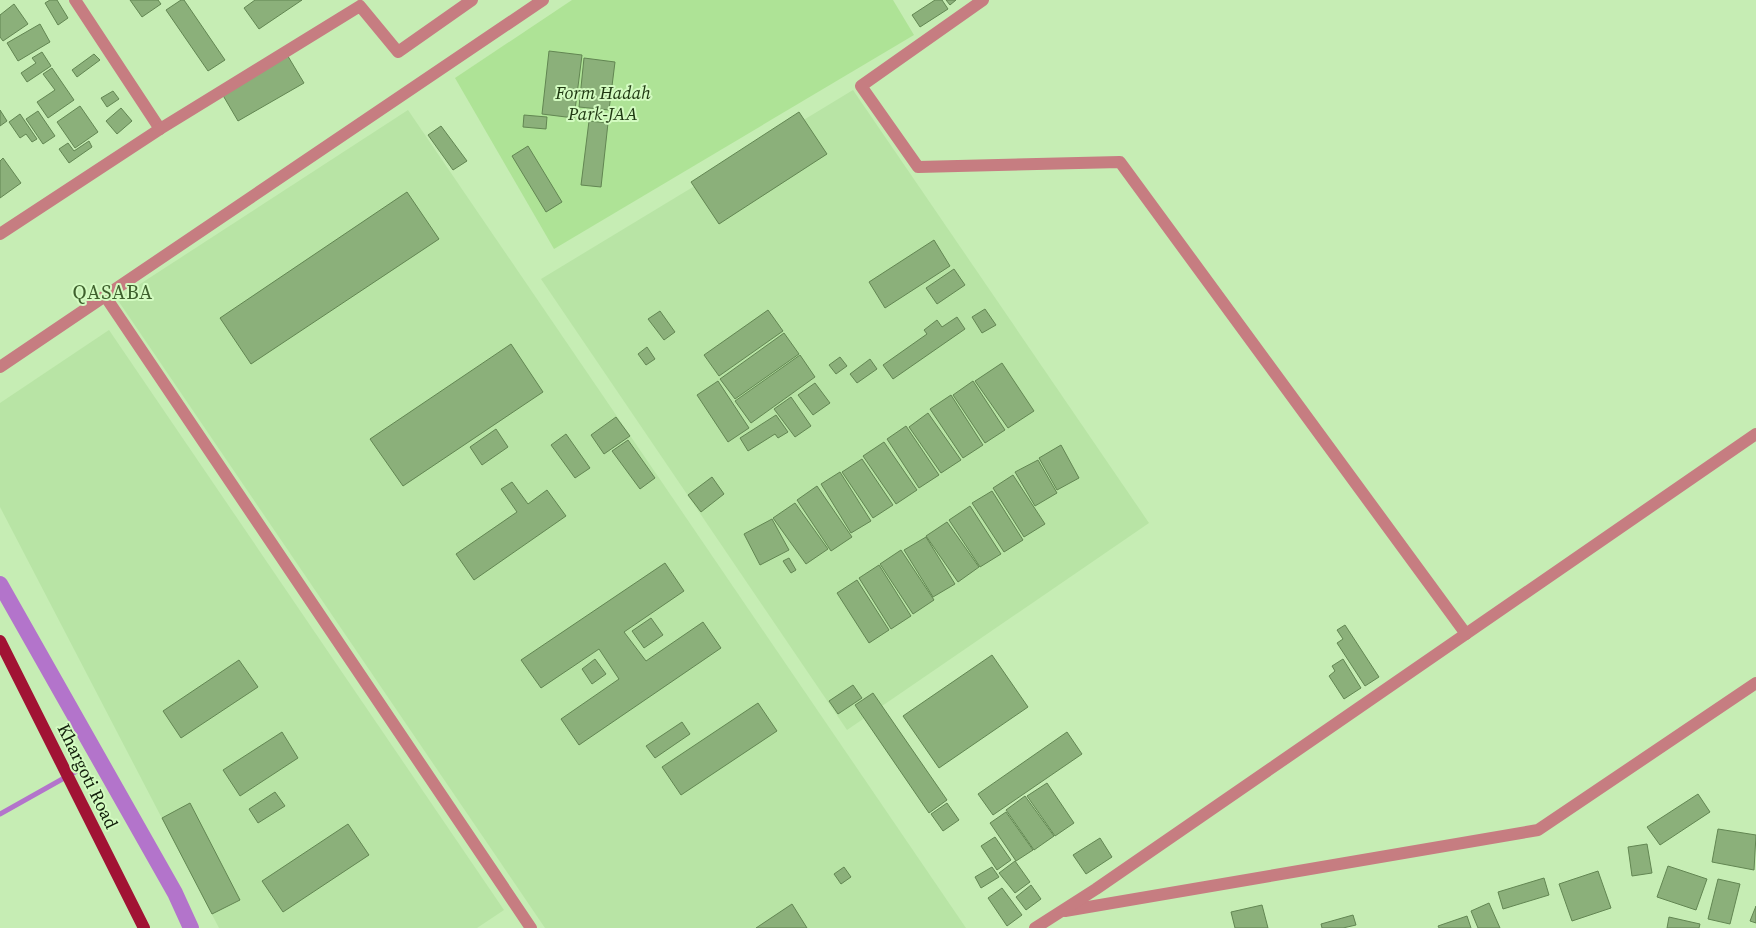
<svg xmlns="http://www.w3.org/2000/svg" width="1756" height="928" font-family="'Source Serif 4',serif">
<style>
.built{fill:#b8e4a5}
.green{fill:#aee396}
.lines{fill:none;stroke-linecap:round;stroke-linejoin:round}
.stream{stroke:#b374cb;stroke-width:5}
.canal{stroke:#b374cb;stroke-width:16}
.building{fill:#8bb07a;stroke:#628652}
.minor{stroke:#c67d81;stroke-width:12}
.major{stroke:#a11334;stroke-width:12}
.labels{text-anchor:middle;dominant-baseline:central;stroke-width:4;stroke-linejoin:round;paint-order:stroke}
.park-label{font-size:18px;font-style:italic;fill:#1e3711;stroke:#d3fbc1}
.street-label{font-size:18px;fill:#12200b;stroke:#d3fbc1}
.quarter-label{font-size:20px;letter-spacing:1px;fill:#3f612e;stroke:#d3fbc1}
</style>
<rect width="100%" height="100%" fill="#c6edb4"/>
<g class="built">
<path d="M853,90L1149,523L847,730L541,279Z"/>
<path d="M408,110L966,928H545L117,299Z"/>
<path d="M109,330L504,910L477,928H219L0,507V403Z"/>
</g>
<path class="green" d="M572,0H893L914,35L554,249L455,78Z"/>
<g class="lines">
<path class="stream" d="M0,814L82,768"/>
<path class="canal" d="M0,584L175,893L191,928"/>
</g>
<g class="building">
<path d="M50,0H57L68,18L58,25L45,3Z"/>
<path d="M130,0H158L161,4L142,17Z"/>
<path d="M181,0H184L225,60L208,71L166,10Z"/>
<path d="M255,0H302L259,29L244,8Z"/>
<path d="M935,0H942L948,9L920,27L912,15Z"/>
<path d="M946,0H956L950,5Z"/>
<path d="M14,4L28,24L3,41L0,37V15Z"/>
<path d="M40,24L50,42L18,61L7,43Z"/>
<path d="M549,51L582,55L574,118L542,114Z"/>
<path d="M42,52L51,66L27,82L21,73L36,63L32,58Z"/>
<path d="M286,53L304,83L238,121L221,92Z"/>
<path d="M94,54L100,60L77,77L72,70Z"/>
<path d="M584,58L615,62L609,110L579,107Z"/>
<path d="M52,68L74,100L48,118L37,102L55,90L43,74Z"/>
<path d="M113,91L119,99L107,107L101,98Z"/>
<path d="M80,106L98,132L75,148L57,122Z"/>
<path d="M121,108L132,121L117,134L106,121Z"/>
<path d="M0,110L7,121L0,126Z"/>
<path d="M38,111L55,136L43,144L26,119Z"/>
<path d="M799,112L827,154L719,224L691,182Z"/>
<path d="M20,114L37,139L32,142L26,134L20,138L9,122Z"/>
<path d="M524,115L547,117L546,129L523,127Z"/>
<path d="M589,121L608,123L601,187L581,185Z"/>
<path d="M441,126L467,161L453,170L428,135Z"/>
<path d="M89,141L92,147L69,163L59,149L68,143L74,151Z"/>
<path d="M528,146L562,202L546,212L512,156Z"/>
<path d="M3,158L21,183L0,198V161Z"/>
<path d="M407,192L439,239L251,364L220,318Z"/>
<path d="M934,240L950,266L885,308L869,282Z"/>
<path d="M954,269L965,285L937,304L926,288Z"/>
<path d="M985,309L996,325L982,333L972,317Z"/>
<path d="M768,310L783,331L719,376L704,355Z"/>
<path d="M660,311L675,332L664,340L648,319Z"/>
<path d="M957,317L965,329L893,379L883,365L927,334L924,330L937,320L942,327Z"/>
<path d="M784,333L799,354L735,399L720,379Z"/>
<path d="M511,344L543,392L403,486L370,439Z"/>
<path d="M647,347L655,359L646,365L638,354Z"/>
<path d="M800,355L815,377L751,423L735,401Z"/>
<path d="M840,357L847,366L836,374L829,365Z"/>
<path d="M870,359L877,369L857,383L850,374Z"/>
<path d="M1002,363L1034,411L1008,428L975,381Z"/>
<path d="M718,381L749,428L728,442L697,395Z"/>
<path d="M973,381L1005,430L985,443L953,395Z"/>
<path d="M815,383L830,403L813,415L798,395Z"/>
<path d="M951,395L983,445L963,458L930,409Z"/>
<path d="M791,397L811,426L795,437L774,409Z"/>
<path d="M928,413L961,460L941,473L909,427Z"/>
<path d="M776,415L788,432L778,438L775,434L748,451L740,438Z"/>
<path d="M616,417L630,436L604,454L591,435Z"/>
<path d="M906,426L939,475L919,488L887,439Z"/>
<path d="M496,429L508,447L482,465L470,447Z"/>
<path d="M566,434L590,468L575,478L551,445Z"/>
<path d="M628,440L655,478L640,489L612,451Z"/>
<path d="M884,442L917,490L896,504L863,456Z"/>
<path d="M1061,445L1079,478L1057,490L1039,458Z"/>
<path d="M862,459L893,505L873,518L842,472Z"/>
<path d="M1038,460L1057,493L1035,506L1015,472Z"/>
<path d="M840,472L871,521L851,533L821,484Z"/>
<path d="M1013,475L1045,524L1024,537L993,488Z"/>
<path d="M712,477L724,494L701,512L688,495Z"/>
<path d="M512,482L528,504L547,490L566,516L474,580L456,554L517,512L501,489Z"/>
<path d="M817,486L852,537L831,551L797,500Z"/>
<path d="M992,491L1023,540L1004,552L972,503Z"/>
<path d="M795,503L828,549L806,564L773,518Z"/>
<path d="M970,506L1001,554L980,567L949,520Z"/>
<path d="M772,519L789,550L760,565L744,534Z"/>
<path d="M947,522L979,567L958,582L926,536Z"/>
<path d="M926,537L955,584L933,597L904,550Z"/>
<path d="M901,550L934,600L913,614L880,564Z"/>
<path d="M789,558L796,570L791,573L783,561Z"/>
<path d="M665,563L684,591L624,632L646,661L703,622L721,648L579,745L561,719L619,679L599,649L541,688L521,660Z"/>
<path d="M879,565L911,616L891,629L859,578Z"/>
<path d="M857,580L889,630L869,643L837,593Z"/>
<path d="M651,618L663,635L644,648L632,631Z"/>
<path d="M1345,625L1379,677L1365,686L1337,643L1343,639L1337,630Z"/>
<path d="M992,655L1028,707L939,768L903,716Z"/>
<path d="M595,659L606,674L592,684L582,669Z"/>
<path d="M1343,659L1361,688L1344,699L1329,676L1335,671L1332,666Z"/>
<path d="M239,660L258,687L181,738L163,711Z"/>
<path d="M853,685L862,698L838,714L829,701Z"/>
<path d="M873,693L947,800L929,813L855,705Z"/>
<path d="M758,703L777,731L681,795L662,767Z"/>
<path d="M682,722L690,734L655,758L646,746Z"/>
<path d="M282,732L298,758L240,796L223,770Z"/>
<path d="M1067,732L1082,754L993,815L978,794Z"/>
<path d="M1047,783L1074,823L1055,836L1027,796Z"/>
<path d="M275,792L285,806L258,823L249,809Z"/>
<path d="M1698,794L1710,812L1660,845L1647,827Z"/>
<path d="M1025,796L1054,836L1034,850L1006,810Z"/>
<path d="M190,803L240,900L212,914L162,818Z"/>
<path d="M947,803L959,820L943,831L931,814Z"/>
<path d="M1006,812L1033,850L1016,861L990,823Z"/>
<path d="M348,824L369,855L283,912L262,881Z"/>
<path d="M1718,829L1756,835L1754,870L1712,862Z"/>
<path d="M995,837L1011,860L997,870L981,846Z"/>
<path d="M1100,838L1112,857L1086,874L1073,855Z"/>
<path d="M1647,844L1652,873L1632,876L1628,847Z"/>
<path d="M1015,861L1030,882L1015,893L999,873Z"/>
<path d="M1668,866L1707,879L1696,910L1657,897Z"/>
<path d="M844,867L851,877L841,884L834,874Z"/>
<path d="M992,867L999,877L981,888L975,877Z"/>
<path d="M1598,871L1611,908L1572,921L1559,884Z"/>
<path d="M1544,878L1549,895L1503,909L1498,892Z"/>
<path d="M1718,879L1740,884L1730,924L1708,919Z"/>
<path d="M1031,885L1041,899L1026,910L1016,897Z"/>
<path d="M1002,888L1022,915L1007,926L988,898Z"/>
<path d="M1489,903L1500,928H1478L1471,911Z"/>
<path d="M792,904L807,928H756Z"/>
<path d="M1262,905L1268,928H1235L1231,912Z"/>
<path d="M1756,906V923L1750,921Z"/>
<path d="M1353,915L1356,925L1343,928H1322L1321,924Z"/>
<path d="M1467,916L1471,928H1439L1438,926Z"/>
<path d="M1669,917L1700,924L1699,928H1667Z"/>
</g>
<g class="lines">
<g class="minor">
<path d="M75,0L160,129"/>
<path d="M983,0L861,86L918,167L1120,162L1466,634"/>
<path d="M0,234L160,129L360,6L398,52L472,0"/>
<path d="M105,296L531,928"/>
<path d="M0,367L543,0"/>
<path d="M1065,911L1538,830L1756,683"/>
<path d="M1035,928L1096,889L1756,434"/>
</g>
<path class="major" d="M0,641L144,928"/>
</g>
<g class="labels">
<g class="park-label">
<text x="603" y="92">Form Hadah<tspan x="603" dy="21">Park-JAA</tspan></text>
</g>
<g class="street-label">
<text transform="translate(88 776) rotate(64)">Khargoti Road</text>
</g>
<g class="quarter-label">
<text x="113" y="292">QASABA</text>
</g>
</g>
</svg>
